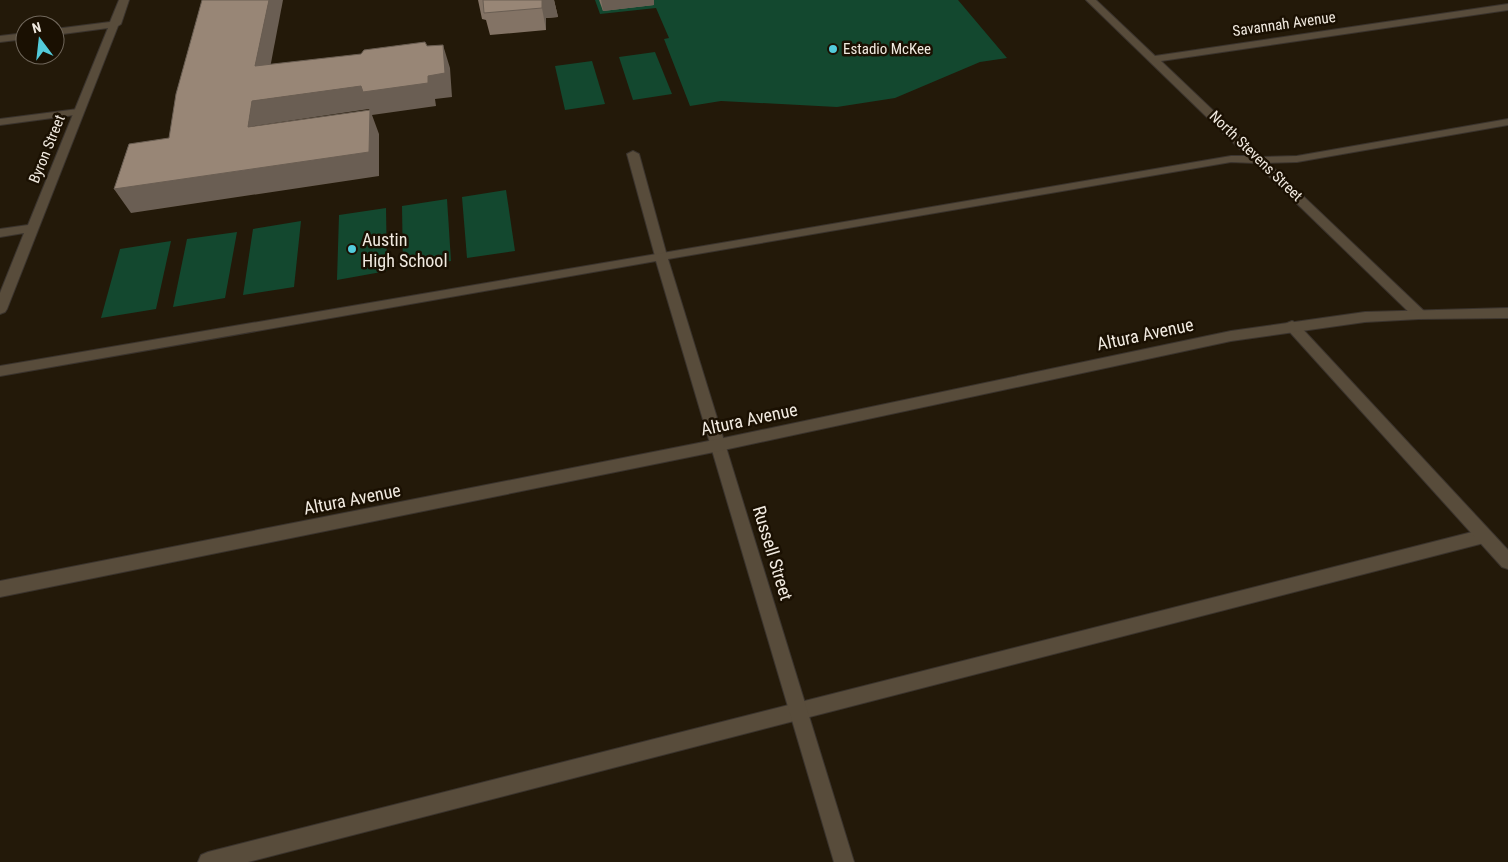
<svg xmlns="http://www.w3.org/2000/svg" width="1508" height="862" font-family="'Roboto Condensed',sans-serif">
<style>
.green{fill:#13482f}
.lines{fill:none;stroke-linecap:round;stroke-linejoin:round}
.service-casing{stroke:#3a332d;stroke-width:2}
.minor-casing{stroke:#3a332d;stroke-width:2}
.tertiary-casing{stroke:#3a332d;stroke-width:2}
.service{fill:#584c3b;fill-rule:evenodd}
.minor{fill:#584c3b;fill-rule:evenodd}
.tertiary{fill:#584c3b;fill-rule:evenodd}
.wall{fill:#837365}
.shaded-wall{fill:#6a5e53}
.building{fill:#988676;stroke:#6a5e53}
.poi-dot{fill:#53cbdb;stroke:#1a1002;stroke-width:2}
.labels{text-anchor:middle;dominant-baseline:central;stroke-width:5;stroke-linejoin:round;paint-order:stroke}
.far-street-label{font-size:15px;fill:#f1eae0;stroke:#1a1002}
.far-poi-label{font-size:15px;fill:#f1eae0;stroke:#1a1002;text-anchor:start}
.poi-label{font-size:18px;fill:#f1eae0;stroke:#1a1002;text-anchor:start}
.street-label{font-size:18px;fill:#f1eae0;stroke:#1a1002}
</style>
<rect width="100%" height="100%" fill="#231909"/>
<g class="green">
<path d="M595,0H958L1007,58L980,62L895,98L837,107L721,101L690,106L664,39L669,38L656,8L600,14Z"/>
<path d="M655,52L672,94L633,100L619,57Z"/>
<path d="M592,61L605,104L565,110L555,66Z"/>
<path d="M506,190L515,251L467,258L462,197Z"/>
<path d="M447,199L451,261L403,269L402,206Z"/>
<path d="M386,208L387,271L337,280L339,215Z"/>
<path d="M301,221L294,287L243,295L253,229Z"/>
<path d="M237,232L225,298L173,307L187,239Z"/>
<path d="M171,241L156,309L101,318L120,249Z"/>
</g>
<g class="lines">
<defs>
<g id="service">
<path d="M78,109L83,112L82,114L0,125V119Z"/>
<path d="M1508,119V125L1297,162L1260,163L1254,160L1260,157L1297,156Z"/>
<path d="M633,151L639,154L667,256L665,259H657L655,256L627,154Z"/>
<path d="M1484,529L1490,531L1492,536L1490,541L1484,543L248,862H198L201,855L208,852Z"/>
</g>
<g id="minor">
<path d="M119,0H129L121,24L118,26L7,309L5,312L0,314V293L24,233L0,237V229L28,225L108,28L55,35V29L110,22Z"/>
<path d="M1086,0H1096L1155,56L1508,4V10L1161,61L1424,311L1426,314L1424,317H1414L1255,163L1231,162L668,259L854,862H834L656,261L0,376V366L1231,156H1247Z"/>
<path d="M25,33V39L0,42V36Z"/>
<path d="M1292,321L1297,323L1508,550V569L1502,567L1287,329L1285,326L1287,323Z"/>
</g>
<path id="tertiary" d="M1508,308V318L1419,319L1365,322L1231,341L719,451L0,597V581L719,439L1231,331L1365,312Z"/>
</defs>
<use href="#service" class="service-casing"/>
<use href="#minor" class="minor-casing"/>
<use href="#tertiary" class="tertiary-casing"/>
<use href="#service" class="service"/>
<use href="#minor" class="minor"/>
<use href="#tertiary" class="tertiary"/>
</g>
<g class="wall">
<path d="M478,0H554L558,17L546,18V30L490,35L486,20L482,19Z"/>
<path d="M599,0H654V5L603,11Z"/>
</g>
<g class="shaded-wall">
<path d="M269,0H283L266,89L255,66Z"/>
<path d="M542,0H554L558,17L546,18V30L542,8Z"/>
<path d="M601,0H654V5L603,11Z"/>
<path d="M443,45L450,68L452,97L435,99L436,106L372,115L379,134V176L131,213L114,189L370,111L369,109L248,127L252,101L428,76Z"/>
</g>
<g class="building">
<path d="M202,0H269L255,66L361,54L364,50L425,42L427,46L443,45L445,73L428,76V83L363,92L361,86L252,101L248,127L370,110L369,152L114,189L129,144L169,138L176,94Z"/>
<path d="M483,0H542V8L484,13Z"/>
</g>
<g class="poi-dot">
<circle cx="833" cy="49" r="5"/>
<circle cx="352" cy="249" r="5"/>
</g>
<g class="labels">
<g class="far-street-label">
<text transform="translate(1284 24) rotate(-8)">Savannah Avenue</text>
<text transform="translate(47 149) rotate(-68)">Byron Street</text>
<text transform="translate(1256 156) rotate(44)">North Stevens Street</text>
</g>
<g class="far-poi-label">
<text x="843" y="49">Estadio McKee</text>
</g>
<g class="poi-label">
<text x="362" y="239">Austin<tspan x="362" dy="21">High School</tspan></text>
</g>
<g class="street-label">
<text transform="translate(1145 334) rotate(-12)">Altura Avenue</text>
<text transform="translate(749 419) rotate(-12)">Altura Avenue</text>
<text transform="translate(352 499) rotate(-11)">Altura Avenue</text>
<text transform="translate(773 553) rotate(73)">Russell Street</text>
</g>
</g>
<g transform="translate(40 40) rotate(345)"><circle r="24" fill="#1a1002" stroke="#70675b"/>
<path d="M0-4L9 19L0 12L-9 19Z" fill="#53cbdb"/>
<text y="-8" font-size="14" font-weight="bold" text-anchor="middle" fill="#f1eae0">N</text>
</g>
</svg>
